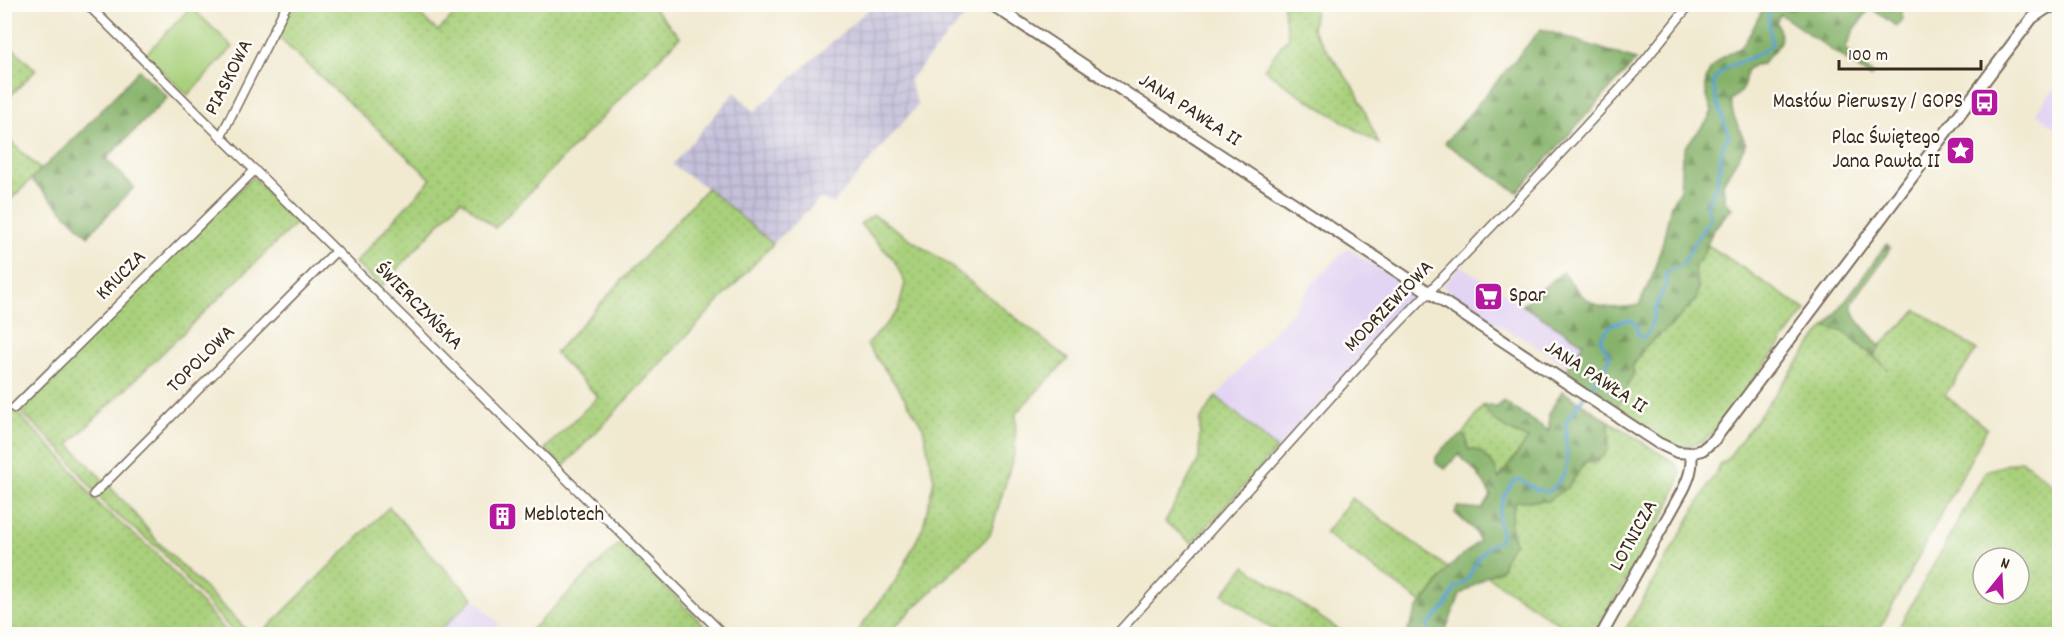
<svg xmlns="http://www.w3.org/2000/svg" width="2064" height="639" font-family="Dekko,sans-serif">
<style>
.built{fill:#e2d4f3}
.industrial{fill:url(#industrial-grid)}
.grass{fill:url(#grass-dots);stroke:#727d4c;stroke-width:1.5;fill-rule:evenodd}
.forest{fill:url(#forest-firs);stroke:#606e44;stroke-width:1.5}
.garden{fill:#a9d07b;stroke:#727d4c;stroke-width:1.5}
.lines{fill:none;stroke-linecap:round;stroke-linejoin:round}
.stream{stroke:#5ba2d1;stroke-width:3}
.minor-casing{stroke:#7b6d5d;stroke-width:11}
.tertiary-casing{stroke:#7b6d5d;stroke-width:14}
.secondary-casing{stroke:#7b6d5d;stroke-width:14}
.minor{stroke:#fff;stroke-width:8}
.tertiary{stroke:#fff;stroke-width:10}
.secondary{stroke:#fff;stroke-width:10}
.labels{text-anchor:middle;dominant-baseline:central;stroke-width:5;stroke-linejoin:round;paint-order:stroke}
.street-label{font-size:21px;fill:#3b2a1e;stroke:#fdfcf7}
.poi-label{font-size:21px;fill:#3b2a1e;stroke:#fdfcf7;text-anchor:end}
</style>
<defs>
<pattern id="industrial-grid" width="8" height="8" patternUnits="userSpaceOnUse" patternTransform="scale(1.5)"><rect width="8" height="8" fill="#c5c0da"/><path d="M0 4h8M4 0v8" fill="none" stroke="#aaa5bb"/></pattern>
<pattern id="grass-dots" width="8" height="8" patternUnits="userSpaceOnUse" patternTransform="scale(1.5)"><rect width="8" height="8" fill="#a9d07b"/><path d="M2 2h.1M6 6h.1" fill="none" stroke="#92b36a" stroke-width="1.8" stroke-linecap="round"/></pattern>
<pattern id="forest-firs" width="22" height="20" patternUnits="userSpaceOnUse" patternTransform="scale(1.5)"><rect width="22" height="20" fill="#86b26b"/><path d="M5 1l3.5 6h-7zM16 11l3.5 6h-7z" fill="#6f9157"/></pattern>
</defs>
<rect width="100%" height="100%" fill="#fdfcf7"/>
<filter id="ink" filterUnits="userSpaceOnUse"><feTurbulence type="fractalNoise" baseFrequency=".0167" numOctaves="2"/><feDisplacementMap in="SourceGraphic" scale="12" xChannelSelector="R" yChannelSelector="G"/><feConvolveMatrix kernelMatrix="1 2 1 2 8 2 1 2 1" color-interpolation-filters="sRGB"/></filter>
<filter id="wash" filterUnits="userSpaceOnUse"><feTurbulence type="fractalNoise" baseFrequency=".008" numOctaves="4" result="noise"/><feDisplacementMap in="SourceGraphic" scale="24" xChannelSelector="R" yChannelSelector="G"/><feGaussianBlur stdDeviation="1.35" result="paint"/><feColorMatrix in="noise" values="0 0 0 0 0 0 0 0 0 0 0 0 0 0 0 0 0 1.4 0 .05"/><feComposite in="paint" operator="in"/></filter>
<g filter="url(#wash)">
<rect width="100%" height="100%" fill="#f1ead1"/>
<g class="built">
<path d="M2059,83V131L2036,112Z"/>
<path d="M1347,248L1421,295L1277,449L1216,396L1301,301L1311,285Z"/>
<path d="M1460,265L1583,344L1568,367L1518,334L1516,336L1458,299L1443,286Z"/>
<path d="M473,598L500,624L487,634H436Z"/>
</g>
<path class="industrial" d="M873,5H975L909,80L918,105L833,204L821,198L773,244L707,188L672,165L735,92L754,112Z"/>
<g class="grass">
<path d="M650,4L680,37L495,228L461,200L381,287L355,263L431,179L277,36L293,5H408L438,31L464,5Z"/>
<path d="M1283,5H1313L1315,11L1312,29L1356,91L1379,144L1294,91L1264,69L1288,37Z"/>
<path d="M5,43L8,44L36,70L5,101Z"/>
<path d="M4,135L41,170L5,205H4Z"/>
<path d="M253,177L298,221L69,444L128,506L158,542L251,634H235L159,549L107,507L65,454L15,406Z"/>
<path d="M707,188L773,244L563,467L545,449L598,397L555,353Z"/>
<path d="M874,215L945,262L1068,359L1016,413L1015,451L990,535L887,634H855L897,579L923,527L934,480L923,427L899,389L867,345L898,311L905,283L894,260L860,224Z"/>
<path d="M1708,245L1806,310L1713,434L1706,439L1690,446L1677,447L1662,440L1617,408L1634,372L1632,367L1645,347L1677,320L1697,299L1698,287L1694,266L1698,262Z"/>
<path d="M1917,310L1977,350L1945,395L1987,429L1877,634H1623L1722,462H1725L1819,334L1829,324L1840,329L1889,370L1874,356L1880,346Z"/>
<path d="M1216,396L1277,449L1192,543L1165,522L1199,459L1200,421Z"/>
<path d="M4,400L63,459L101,507L156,553L229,634H5Z"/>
<path d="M1483,406C1492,423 1511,431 1528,439L1498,480L1473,451L1468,449L1462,435Z"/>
<path d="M1609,421L1669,459C1674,463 1679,466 1680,473C1682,495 1608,609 1593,634H1574L1487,576L1501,570L1508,551L1515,543C1509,527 1510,517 1516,501L1569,486L1585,462L1596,463L1609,443Z"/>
<path d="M2022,460L2059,490V634H1895L1986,471ZM1983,558H2019V594H1983Z"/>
<path d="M1352,498L1448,568L1432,592L1422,603L1325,533Z"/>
<path d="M389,507L433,557L473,598L436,634H261Z"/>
<path d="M620,543L713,634H527Z"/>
<path d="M1245,566L1345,634H1279L1223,594Z"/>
</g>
<g class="forest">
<path d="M1897,4L1901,8L1903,19L1897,26L1870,8L1854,30L1845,49L1873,74L1870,77L1780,14L1776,22C1788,45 1774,47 1763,64L1754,65L1746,71C1745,86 1743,92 1730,100L1734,117L1746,144L1723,183L1725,202L1732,208C1726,215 1718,223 1713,231C1706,243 1705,256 1694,266L1698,287L1697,299L1677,320L1645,347L1632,367L1634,372L1617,408L1566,371L1583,343L1522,305L1563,272C1587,305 1598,313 1639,305L1652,277L1663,241L1671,205L1680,189L1682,157L1685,147L1707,121L1712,111C1701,86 1703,70 1726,55C1731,51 1739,50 1742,45C1752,34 1758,17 1765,5Z"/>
<path d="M1541,29L1636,60L1517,192L1445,143Z"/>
<path d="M139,70L168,97L106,159L134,187L88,236L31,179L82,131Z"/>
<path d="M1887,244L1890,248C1880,268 1863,284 1852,304C1856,326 1868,330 1880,346L1874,356L1842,331L1826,327Z"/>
<path d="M1562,391L1609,421C1609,442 1612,462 1585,462L1569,486L1548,501H1516C1510,517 1509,527 1515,543L1508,551L1501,570L1487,576L1460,595L1444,634H1406L1417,609L1432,592L1448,568L1479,541L1475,531L1455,513L1457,507L1482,509L1491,496C1483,479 1473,466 1458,455L1445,469L1436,463V457L1444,447L1462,435L1466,437L1468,449L1479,451L1484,455L1494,466L1499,479L1528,439C1511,431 1492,424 1483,406L1492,405L1496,408L1503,401L1549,431V413Z"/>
</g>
<path class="garden" d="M191,7L233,47L188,95L145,55Z"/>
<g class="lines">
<path class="stream" d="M1428,634V625L1445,607L1456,587L1464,583L1469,577L1479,557L1490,545L1499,541L1502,535C1494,515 1501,498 1514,481L1521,480L1537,490L1548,492C1579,467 1561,451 1567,420L1608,363L1610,357L1600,339C1610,325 1613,322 1630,320L1637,326L1638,335L1643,338L1649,332L1657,304L1666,284L1665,276L1669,271L1682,265L1703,228L1708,226L1710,217L1707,204L1717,183L1723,144L1729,136L1716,98L1713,83C1727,58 1752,64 1772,44L1768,16L1773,4"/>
</g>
</g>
<g filter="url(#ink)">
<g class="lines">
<defs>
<g id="minor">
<path d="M87,4L723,634"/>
<path d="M221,136L287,4"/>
<path d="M14,408L255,170"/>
<path d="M94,494L336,251"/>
<path d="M1117,634L1376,347L1519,198L1634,74L1690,4"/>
</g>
<path id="tertiary" d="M1691,453L1702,450L1714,440L2032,18L2047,8L2060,5"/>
<path id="secondary" d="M991,4L1658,443L1677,452L1691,453C1693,467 1689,478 1683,490L1602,634"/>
</defs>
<use href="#minor" class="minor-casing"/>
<use href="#tertiary" class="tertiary-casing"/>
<use href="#secondary" class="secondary-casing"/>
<use href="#minor" class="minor"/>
<use href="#tertiary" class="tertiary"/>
<use href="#secondary" class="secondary"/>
</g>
</g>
<defs>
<symbol id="bus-square" viewBox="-11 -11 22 22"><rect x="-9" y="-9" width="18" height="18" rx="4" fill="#b5179e" stroke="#fdfcf7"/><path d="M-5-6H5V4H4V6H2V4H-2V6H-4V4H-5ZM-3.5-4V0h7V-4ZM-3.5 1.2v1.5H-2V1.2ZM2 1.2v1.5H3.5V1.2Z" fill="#fff"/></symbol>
<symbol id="sight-square" viewBox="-11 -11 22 22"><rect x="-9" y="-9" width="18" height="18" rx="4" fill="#b5179e" stroke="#fdfcf7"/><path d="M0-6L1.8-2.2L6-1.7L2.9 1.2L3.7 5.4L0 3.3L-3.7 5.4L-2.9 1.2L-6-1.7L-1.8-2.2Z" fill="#fff"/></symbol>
<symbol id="supermarket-square" viewBox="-11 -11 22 22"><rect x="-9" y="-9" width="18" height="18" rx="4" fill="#b5179e" stroke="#fdfcf7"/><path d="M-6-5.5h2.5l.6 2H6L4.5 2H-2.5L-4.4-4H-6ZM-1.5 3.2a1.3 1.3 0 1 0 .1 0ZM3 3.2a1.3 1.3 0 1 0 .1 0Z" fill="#fff"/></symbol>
<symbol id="building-square" viewBox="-11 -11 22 22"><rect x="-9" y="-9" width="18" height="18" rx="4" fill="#b5179e" stroke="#fdfcf7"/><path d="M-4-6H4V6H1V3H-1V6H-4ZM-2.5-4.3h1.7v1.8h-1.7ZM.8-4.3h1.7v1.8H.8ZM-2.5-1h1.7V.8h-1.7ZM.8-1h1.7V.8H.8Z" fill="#fff"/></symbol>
</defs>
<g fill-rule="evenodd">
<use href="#bus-square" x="1968" y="86" width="33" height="33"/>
<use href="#sight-square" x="1944" y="134" width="33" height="33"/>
<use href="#supermarket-square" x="1472" y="280" width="33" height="33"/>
<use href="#building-square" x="486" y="500" width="33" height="33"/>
</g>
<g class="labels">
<g class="street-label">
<text transform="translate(230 78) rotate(-63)">PIASKOWA</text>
<text transform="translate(1189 111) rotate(33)">JANA PAWŁA II</text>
<text transform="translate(122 276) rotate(-45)">KRUCZA</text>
<text transform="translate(418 307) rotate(45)">ŚWIERCZYŃSKA</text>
<text transform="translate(1390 307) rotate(-46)">MODRZEWIOWA</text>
<text transform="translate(202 360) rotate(-45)">TOPOLOWA</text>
<text transform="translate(1595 378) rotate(33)">JANA PAWŁA II</text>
<text transform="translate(1635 536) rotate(-61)">LOTNICZA</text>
</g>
<g class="poi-label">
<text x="1963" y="103">Masłów Pierwszy / GOPS</text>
<text x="1940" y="139">Plac Świętego<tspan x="1940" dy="24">Jana Pawła II</tspan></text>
<text x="1509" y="297" text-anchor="start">Spar</text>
<text x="524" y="516" text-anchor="start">Meblotech</text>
</g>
</g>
<rect width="2064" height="639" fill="none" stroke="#fdfcf7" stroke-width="24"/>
<g transform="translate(2001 576) rotate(18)"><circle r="28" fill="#fdfcf7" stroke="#afa8a0" stroke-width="1.5"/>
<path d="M0-4.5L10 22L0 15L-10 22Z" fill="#b5179e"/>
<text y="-9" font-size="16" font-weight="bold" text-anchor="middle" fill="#3b2a1e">N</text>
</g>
<path d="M1839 60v9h142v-9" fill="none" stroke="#3b2a1e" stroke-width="3"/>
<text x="1848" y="60" font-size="18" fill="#3b2a1e" stroke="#fdfcf7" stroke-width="4.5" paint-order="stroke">100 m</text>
</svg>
